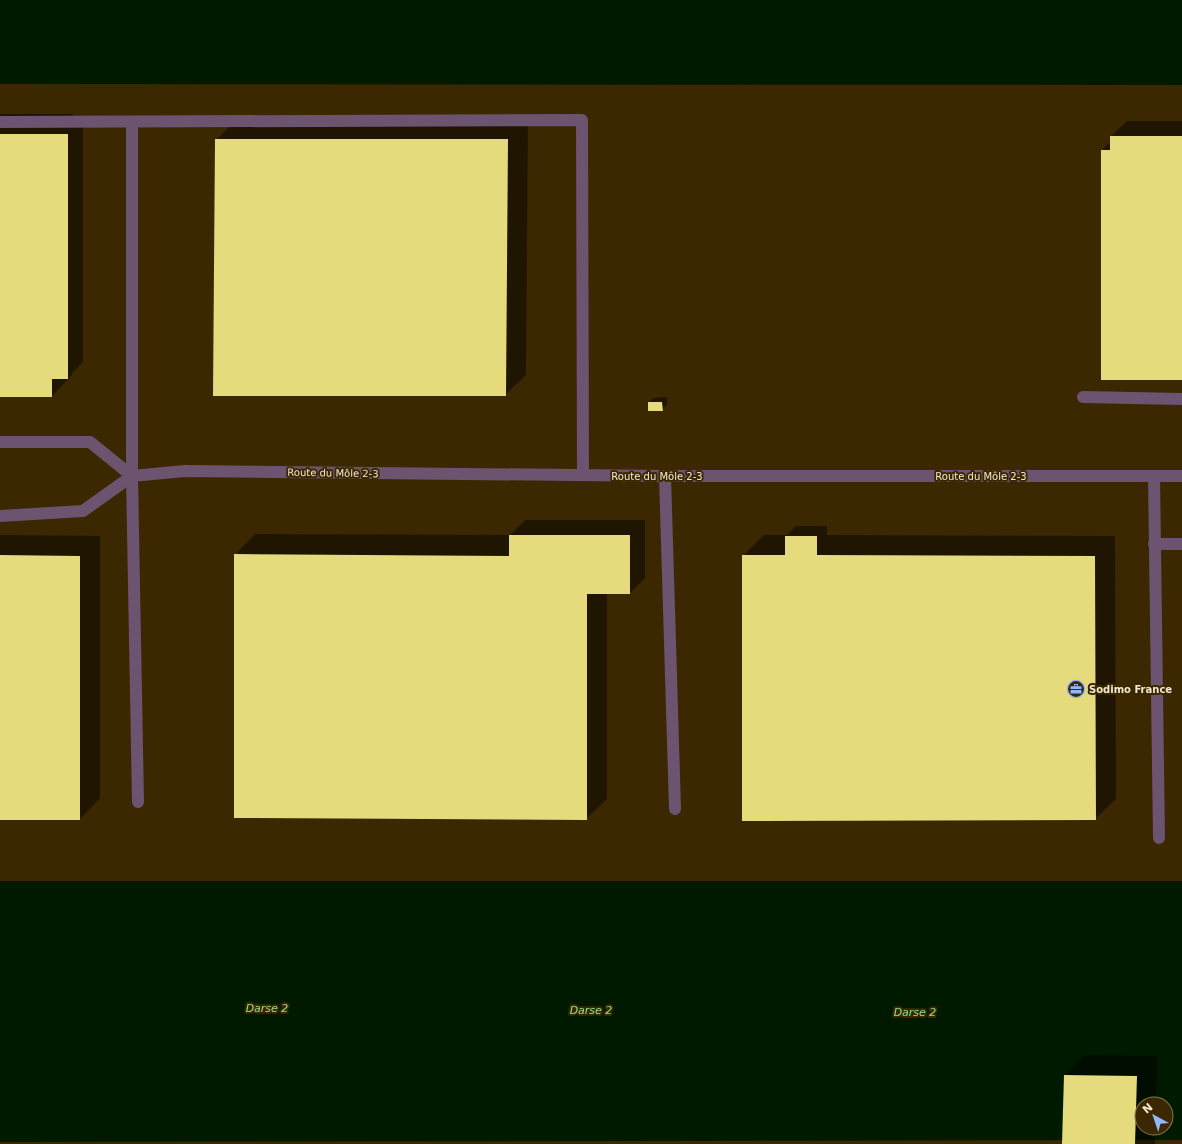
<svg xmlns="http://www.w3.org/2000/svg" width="1182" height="1144" font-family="'DejaVu Sans',sans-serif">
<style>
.water{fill:#001a00;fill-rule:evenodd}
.shadow{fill:#0007}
.building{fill:#e5da7c}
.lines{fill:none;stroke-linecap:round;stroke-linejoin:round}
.minor{stroke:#6c536f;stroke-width:12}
.labels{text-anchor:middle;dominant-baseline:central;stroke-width:4;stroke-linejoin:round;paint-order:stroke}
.street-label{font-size:10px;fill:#f2e7d1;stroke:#3b2800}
.poi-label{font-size:10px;font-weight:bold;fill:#f2e7d1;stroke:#3b2800;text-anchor:start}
.water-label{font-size:11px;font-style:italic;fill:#8ee188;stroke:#3b2800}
</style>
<rect width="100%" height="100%" fill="#3b2800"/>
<g class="water">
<path d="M0,0H1182V85L0,84Z"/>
<path d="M0,881H1182V1140L0,1142ZM1142,1104H1166V1128H1142Z"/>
</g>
<g class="shadow">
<path d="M0,114H73V119L83,118V362L72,373V375L52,396H0Z"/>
<path d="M237,119H528L526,375L505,395L216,140Z"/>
<path d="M1127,121H1182V379L1102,150L1111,141V136Z"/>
<path d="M667,397V405L662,410L649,402L654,398Z"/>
<path d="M525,520H645V578L630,593H607V799L586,819L235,555L255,534L510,535Z"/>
<path d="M796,526H827V535L1115,536L1116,799L1095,819L743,556L764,535H787Z"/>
<path d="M0,535L100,536V798L80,819H0Z"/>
<path d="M1085,1055L1157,1056L1156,1104H1142V1128H1155V1144H1063L1065,1075Z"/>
</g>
<g class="building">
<path d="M0,134H68V379H52V397H0Z"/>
<path d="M1110,136H1182V380H1101V150H1110Z"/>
<path d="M215,139H508L506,396H213Z"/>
<path d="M648,402H662L663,411H648Z"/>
<path d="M509,535H630V594H587V820L234,818V554L509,556Z"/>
<path d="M785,536H817V555L1095,556L1096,820L742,821V555H785Z"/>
<path d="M0,555L80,556V820H0Z"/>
<path d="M1064,1075L1137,1076L1135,1144H1062Z"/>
</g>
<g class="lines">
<g class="minor">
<path d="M0,122L582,120L583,475"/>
<path d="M132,122V476L138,802"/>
<path d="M1083,397L1182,399"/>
<path d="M0,442H90L132,476"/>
<path d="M665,476L675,809"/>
<path d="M1154,476L1159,838"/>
<path d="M0,516L83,511L132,476L185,471L665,476H1182"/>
<path d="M1154,544H1182"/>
</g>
</g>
<defs>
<symbol id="office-ring" viewBox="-11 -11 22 22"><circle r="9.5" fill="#3b2800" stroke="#92b7fd" stroke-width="1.5"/><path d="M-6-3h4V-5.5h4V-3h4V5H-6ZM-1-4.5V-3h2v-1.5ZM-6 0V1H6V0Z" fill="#92b7fd"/></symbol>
</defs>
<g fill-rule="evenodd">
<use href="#office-ring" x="1066" y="679" width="20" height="20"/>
</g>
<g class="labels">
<g class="street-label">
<text transform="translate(333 473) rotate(1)">Route du Môle 2-3</text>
<text x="657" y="476">Route du Môle 2-3</text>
<text x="981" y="476">Route du Môle 2-3</text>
</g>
<g class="poi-label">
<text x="1089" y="689">Sodimo France</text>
</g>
<g class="water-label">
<text x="267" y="1008">Darse 2</text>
<text x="591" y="1010">Darse 2</text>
<text x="915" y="1012">Darse 2</text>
</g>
</g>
<g transform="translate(1154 1116) rotate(320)"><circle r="19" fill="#3b2800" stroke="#847454"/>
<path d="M0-3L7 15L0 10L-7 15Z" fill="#92b7fd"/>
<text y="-6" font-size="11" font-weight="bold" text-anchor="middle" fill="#f2e7d1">N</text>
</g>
</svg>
